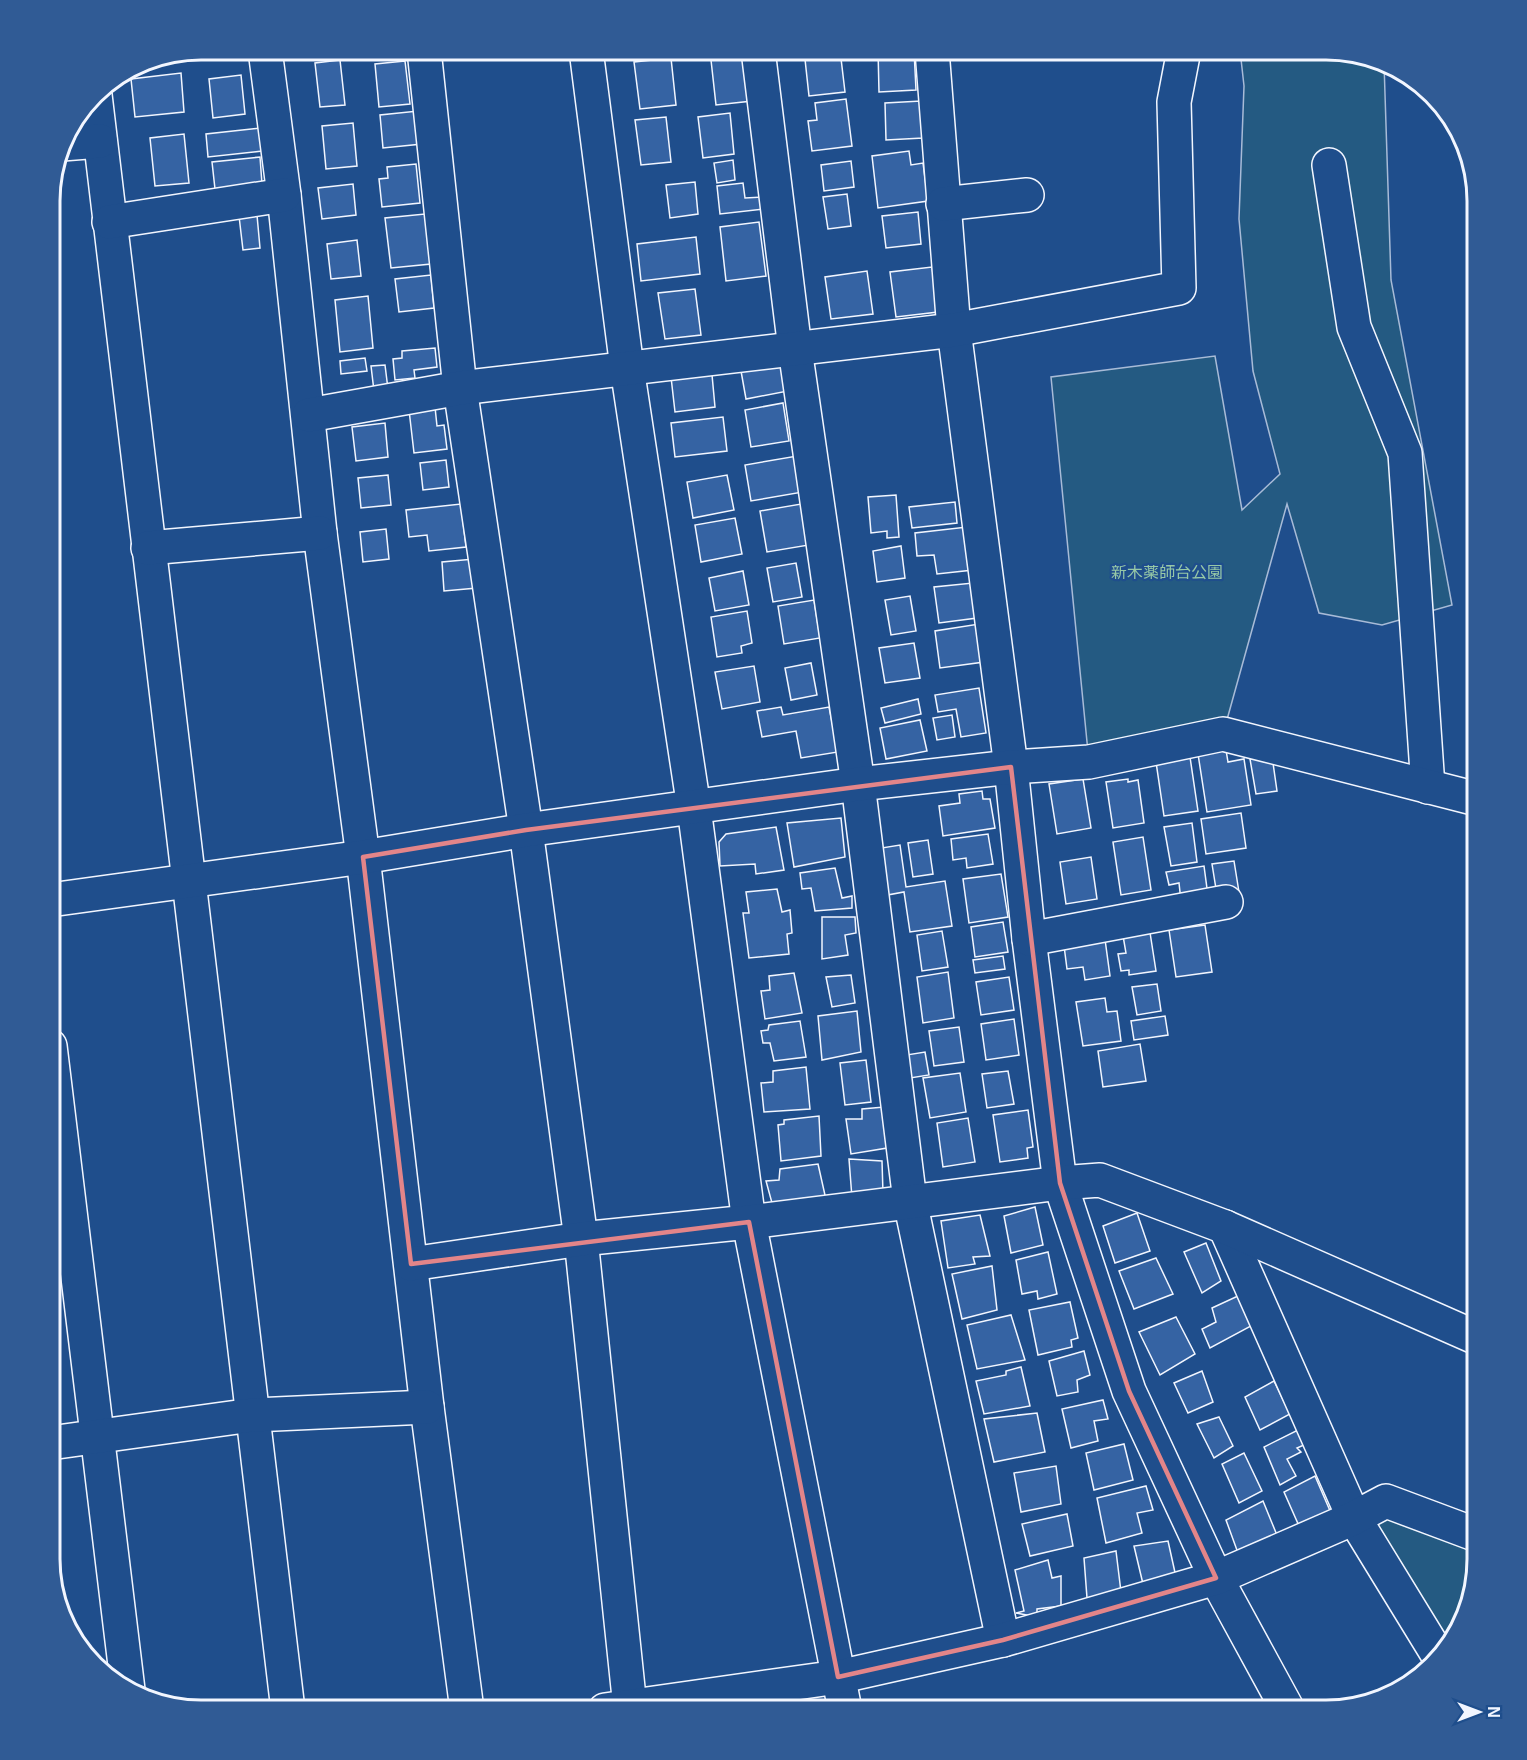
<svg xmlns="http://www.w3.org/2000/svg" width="1527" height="1760" font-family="Arial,'Noto Sans JP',sans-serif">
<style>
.green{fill:#245a82;stroke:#a8bbd7;stroke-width:1.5}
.building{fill:#3563a3;stroke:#f2f6ff;stroke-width:1.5}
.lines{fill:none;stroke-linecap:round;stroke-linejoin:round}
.minor-casing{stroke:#f2f6ff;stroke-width:36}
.minor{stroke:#1f4e8c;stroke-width:33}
.marked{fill:none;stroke:#e38589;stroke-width:4.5;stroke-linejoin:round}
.labels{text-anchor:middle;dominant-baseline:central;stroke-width:4.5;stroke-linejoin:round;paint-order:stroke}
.park-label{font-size:16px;fill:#97c8a6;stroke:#1f4e8c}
.rim{fill:none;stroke:#f2f6ff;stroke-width:3}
</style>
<rect width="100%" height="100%" fill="#1f4e8c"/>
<g class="green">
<path d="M1240,50H1336L1384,63L1391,280L1452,605L1382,625L1319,613L1287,504L1223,734L1089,762L1051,377L1215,356L1242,510L1280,474L1253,371L1239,219L1244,86Z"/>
<path d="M1386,1501L1477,1535V1560L1462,1626L1438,1655L1354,1518Z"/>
</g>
<g class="building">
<path d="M623,50H653L623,53Z"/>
<path d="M804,50H840L845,92L809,96Z"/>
<path d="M878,50H914L916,90L879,92Z"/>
<path d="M747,56L752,101L716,105L711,60Z"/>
<path d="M671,58L676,105L640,109L634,62Z"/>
<path d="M340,60L345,105L320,107L315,63Z"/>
<path d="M405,61L410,104L379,107L375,64Z"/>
<path d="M181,73L184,112L135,117L131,79Z"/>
<path d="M241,75L245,114L213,118L209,79Z"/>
<path d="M846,99L852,146L812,151L808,121L817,120L815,103Z"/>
<path d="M921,101L923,138L886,140L885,103Z"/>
<path d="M418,111L422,144L383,148L380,115Z"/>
<path d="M730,113L734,154L703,158L698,117Z"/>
<path d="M666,117L671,162L641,165L635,120Z"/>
<path d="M353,123L357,166L326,169L322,126Z"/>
<path d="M260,128L262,151L208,157L206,134Z"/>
<path d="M184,134L189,183L155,186L150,138Z"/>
<path d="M909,151L911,165L923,163L928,201L878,208L872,156Z"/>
<path d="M260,157L262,184L215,189L212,162Z"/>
<path d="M733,160L735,180L717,183L714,163Z"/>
<path d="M851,161L854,187L824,191L821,165Z"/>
<path d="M416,164L420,203L382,207L379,179L388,178L387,167Z"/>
<path d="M695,182L698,214L670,218L666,185Z"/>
<path d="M743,183L745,198L763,197L764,209L720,214L717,186Z"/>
<path d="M353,184L356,215L322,219L318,188Z"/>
<path d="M847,194L851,226L828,229L823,197Z"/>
<path d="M918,212L921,244L886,248L882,216Z"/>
<path d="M425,214L431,264L391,268L385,218Z"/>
<path d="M257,215L260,248L243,250L239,216Z"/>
<path d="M759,222L766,276L726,281L720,227Z"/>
<path d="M696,237L700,274L641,281L637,244Z"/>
<path d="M357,240L361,276L331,279L327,244Z"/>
<path d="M932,267L938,312L896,317L890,272Z"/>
<path d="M867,271L873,314L831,319L825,277Z"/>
<path d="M431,275L434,308L399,312L395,279Z"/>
<path d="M695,289L701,335L665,339L658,293Z"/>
<path d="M368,296L373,348L340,352L335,300Z"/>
<path d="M435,348L437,367L414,370L415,378L395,380L393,359L402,358V351Z"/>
<path d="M365,358L367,371L341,374L340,361Z"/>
<path d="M783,363L788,391L746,399L741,371Z"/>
<path d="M711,364L715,407L675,412L671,377Z"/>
<path d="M385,365L388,389L374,391L371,366Z"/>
<path d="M783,403L789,441L751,447L745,410Z"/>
<path d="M435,407L437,426L444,425L447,449L414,453L409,410Z"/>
<path d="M723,417L727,451L675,457L671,423Z"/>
<path d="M385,423L388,457L356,461L352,427Z"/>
<path d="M797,456L803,492L751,501L745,465Z"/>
<path d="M446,460L449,487L423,490L420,463Z"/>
<path d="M388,475L391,505L361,508L358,478Z"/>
<path d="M727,475L734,510L693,518L687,482Z"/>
<path d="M896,495L899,537L887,538V531L871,533L868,497Z"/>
<path d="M955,502L957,523L912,528L909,507Z"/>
<path d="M461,504L466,547L429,551L427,535L409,537L406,510Z"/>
<path d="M801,504L809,545L767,552L760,511Z"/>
<path d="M735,518L742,554L701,562L695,525Z"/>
<path d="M967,527L973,570L937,574L934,555L917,556L915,533Z"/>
<path d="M386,529L389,559L363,562L360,532Z"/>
<path d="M901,546L905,578L877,582L873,551Z"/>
<path d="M474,559L477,588L444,591L442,562Z"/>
<path d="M796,563L802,597L773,602L767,568Z"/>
<path d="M743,571L749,605L715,611L709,578Z"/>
<path d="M973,583L977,618L939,623L934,587Z"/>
<path d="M910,596L916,631L891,635L885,600Z"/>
<path d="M814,600L820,638L784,644L778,606Z"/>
<path d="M747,611L752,643L741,646L742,653L717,657L711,617Z"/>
<path d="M979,624L984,662L940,668L935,631Z"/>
<path d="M914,643L920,678L885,683L879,648Z"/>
<path d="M811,663L817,695L791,700L785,668Z"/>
<path d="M754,666L760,702L722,709L715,672Z"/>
<path d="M979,688L986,733L961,737L956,709L938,712L935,695Z"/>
<path d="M918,699L921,714L885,723L881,708Z"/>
<path d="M781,707L783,715L829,707L838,752L801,758L796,731L762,737L757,711Z"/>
<path d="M952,715L955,737L937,740L933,718Z"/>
<path d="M920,720L927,751L886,759L880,728Z"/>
<path d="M1226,750L1228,762L1244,759L1251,805L1207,812L1198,754Z"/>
<path d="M1272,756L1277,791L1256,794L1250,759Z"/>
<path d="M1190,757L1198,811L1164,816L1156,762Z"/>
<path d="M1083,779L1091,828L1057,834L1049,784Z"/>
<path d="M1128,779V782L1138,780L1144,823L1113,828L1106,782Z"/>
<path d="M982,791L983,799H990L995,828L943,836L939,806L960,803L959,794Z"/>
<path d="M1241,813L1246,848L1206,854L1201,819Z"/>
<path d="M841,818L845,857L794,867L787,823Z"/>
<path d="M1192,823L1197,862L1171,866L1164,827Z"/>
<path d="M776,827L784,870L756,874L755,864L720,866L719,842L726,834Z"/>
<path d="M988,834L993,864L967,868L966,858L953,860L951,839Z"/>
<path d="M1143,837L1151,890L1121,895L1113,842Z"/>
<path d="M928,840L933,874L913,877L908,843Z"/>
<path d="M900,845L906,887L945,881L952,926L910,932L904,892L882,896L875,849Z"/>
<path d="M1091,857L1097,899L1066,904L1060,862Z"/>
<path d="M1234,861L1239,892L1217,895L1212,864Z"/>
<path d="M1204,866L1208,896L1181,901L1179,883L1169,885L1166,872Z"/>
<path d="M835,868L842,898L852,896V908L815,911L811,888L802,889L800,873Z"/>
<path d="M1001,874L1008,917L969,923L963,879Z"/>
<path d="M777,889L782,912L790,910L792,933L787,934L789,954L749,958L743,913H749L746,892Z"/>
<path d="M822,917H855L856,933L845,935L848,955L822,959Z"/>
<path d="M1003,922L1008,952L975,957L971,927Z"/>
<path d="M1205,925L1212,972L1176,977L1169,930Z"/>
<path d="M1149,926L1156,971L1129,975V970L1121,971L1118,954L1126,953L1122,930Z"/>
<path d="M942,931L948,967L922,971L917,935Z"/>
<path d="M1104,932L1110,976L1085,980L1083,967L1067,969L1063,938Z"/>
<path d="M1003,956L1005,969L975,973L973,960Z"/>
<path d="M948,972L954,1018L923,1023L917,977Z"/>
<path d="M794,973L802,1013L765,1019L761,991L770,990L769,976Z"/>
<path d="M851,975L855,1003L832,1007L826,977Z"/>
<path d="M1009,977L1014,1010L981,1015L976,982Z"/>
<path d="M1157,984L1161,1011L1137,1015L1132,987Z"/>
<path d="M1105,998L1107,1012L1117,1011L1121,1041L1083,1046L1076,1002Z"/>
<path d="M857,1011L861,1052L822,1060L818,1016Z"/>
<path d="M1165,1016L1168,1035L1134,1040L1131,1021Z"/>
<path d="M1014,1019L1019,1055L986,1060L981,1024Z"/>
<path d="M800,1021L806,1057L774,1061L770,1043H763L761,1031L768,1030L769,1025Z"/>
<path d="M959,1027L964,1062L934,1066L929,1031Z"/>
<path d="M1140,1044L1146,1081L1103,1087L1098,1051Z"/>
<path d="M925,1052L929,1075L904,1079L900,1056Z"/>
<path d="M866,1060L871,1102L845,1105L840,1063Z"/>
<path d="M806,1067L810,1109L764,1112L761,1083L773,1082V1071Z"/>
<path d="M1008,1071L1014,1104L987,1108L982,1074Z"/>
<path d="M960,1073L966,1112L930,1118L923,1078Z"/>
<path d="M884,1107L887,1148L851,1154L846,1119H862V1109Z"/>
<path d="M1028,1110L1033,1147L1027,1148L1028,1158L1000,1162L993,1115Z"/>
<path d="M819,1116L821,1156L781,1161L778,1125L784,1124V1120Z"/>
<path d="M968,1118L975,1162L943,1167L937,1123Z"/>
<path d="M849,1159L882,1161L883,1193L852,1198Z"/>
<path d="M818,1164L827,1204L808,1205L806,1198L772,1203L766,1181L779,1180L780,1169Z"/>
<path d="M1035,1207L1043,1245L1011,1253L1004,1216Z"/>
<path d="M1137,1213L1150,1251L1115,1263L1103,1226Z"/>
<path d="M980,1215L990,1256L973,1257L975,1264L948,1268L941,1221Z"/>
<path d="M1206,1243L1221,1281L1202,1293L1184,1252Z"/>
<path d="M1048,1252L1057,1294L1038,1299L1037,1291L1022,1294L1016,1260Z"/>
<path d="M1156,1258L1173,1294L1134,1309L1119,1271Z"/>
<path d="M992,1266L997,1310L962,1319L952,1274Z"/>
<path d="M1240,1295L1251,1326L1210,1348L1202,1329L1216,1322L1212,1308Z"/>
<path d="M1070,1302L1078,1338L1071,1340L1072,1347L1038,1355L1029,1310Z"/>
<path d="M1011,1315L1025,1360L977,1369L967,1325Z"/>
<path d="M1176,1317L1195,1354L1160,1375L1139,1332Z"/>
<path d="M1084,1351L1090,1375L1077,1380L1078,1392L1057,1396L1049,1361Z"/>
<path d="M1021,1367L1030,1406L984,1414L976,1381L1006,1375V1371Z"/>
<path d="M1202,1371L1213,1402L1188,1413L1174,1383Z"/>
<path d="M1274,1381L1290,1414L1260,1430L1245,1397Z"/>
<path d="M1103,1400L1108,1419L1094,1421L1098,1441L1071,1448L1062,1409Z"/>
<path d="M1037,1413L1045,1452L994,1462L984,1419Z"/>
<path d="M1219,1417L1233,1446L1214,1458L1197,1424Z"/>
<path d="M1300,1429L1305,1438L1301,1440L1304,1445L1297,1448L1301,1452L1287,1459L1296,1476L1280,1485L1264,1447Z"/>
<path d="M1124,1444L1133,1480L1094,1490L1086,1453Z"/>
<path d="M1244,1453L1262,1491L1239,1503L1222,1464Z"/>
<path d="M1056,1466L1061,1504L1021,1512L1014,1473Z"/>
<path d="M1315,1476L1334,1520L1303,1535L1284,1492Z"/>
<path d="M1146,1486L1153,1510L1137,1513L1142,1533L1106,1543L1097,1498Z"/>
<path d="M1263,1501L1281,1545L1242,1564L1226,1520Z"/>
<path d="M1067,1514L1073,1546L1030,1556L1022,1524Z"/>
<path d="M1168,1541L1176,1577L1143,1584L1134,1546Z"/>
<path d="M1116,1551L1121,1592L1087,1598L1084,1558Z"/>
<path d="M1048,1560L1052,1578L1061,1576V1606L1037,1609V1617L1016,1613L1024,1611L1015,1570Z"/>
</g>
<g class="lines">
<defs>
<g id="minor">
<path d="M265,50L284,195L320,533L363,857L427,1407L467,1710"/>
<path d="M424,50L460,388L526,830L581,1239L630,1707"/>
<path d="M586,50L627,368L694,808L749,1222L845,1710"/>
<path d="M758,50L795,349L858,784L910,1201L1003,1640"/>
<path d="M932,50L954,330L1011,767L1029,939L1060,1183L1129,1391L1216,1578L1288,1710"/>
<path d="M95,95L288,1710"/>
<path d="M62,144L100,141"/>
<path d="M1329,165L1354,327L1405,453L1428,787"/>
<path d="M943,204L1027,195"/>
<path d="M109,222L284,195"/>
<path d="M309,415L460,388L954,330L1179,288L1174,102L1184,50"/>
<path d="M148,548L320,533"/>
<path d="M50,900L363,857L526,830L858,784L1011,767L1089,762L1223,734L1477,799"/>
<path d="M1029,939L1226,902"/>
<path d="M50,1046L128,1690"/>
<path d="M1225,1227L1354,1518L1438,1655"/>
<path d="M411,1264L581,1239L749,1222L1060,1183L1100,1180L1225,1227L1477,1338"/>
<path d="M50,1443L252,1415L427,1407"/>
<path d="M605,1710L838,1677L1003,1640L1216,1578L1354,1518L1386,1501L1477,1535"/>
</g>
</defs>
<use href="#minor" class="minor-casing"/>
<use href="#minor" class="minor"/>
</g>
<path class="marked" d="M1011,767L1060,1183L1129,1391L1216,1578L1003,1640L838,1677L749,1222L411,1264L363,857L526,830Z"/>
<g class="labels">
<g class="park-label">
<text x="1167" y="572">新木薬師台公園</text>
</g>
</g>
<path d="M0 0H1527V1760H0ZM201 60H1326A141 141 0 0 1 1467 201V1559A141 141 0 0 1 1326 1700H201A141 141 0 0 1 60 1559V201A141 141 0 0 1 201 60Z" fill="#305b95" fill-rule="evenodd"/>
<path class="rim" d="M201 60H1326A141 141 0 0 1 1467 201V1559A141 141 0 0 1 1326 1700H201A141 141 0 0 1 60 1559V201A141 141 0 0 1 201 60Z"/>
<g transform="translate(1479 1712) rotate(90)" stroke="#1f4e8c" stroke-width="4.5" paint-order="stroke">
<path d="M0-4.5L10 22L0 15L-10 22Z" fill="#f2f6ff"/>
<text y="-9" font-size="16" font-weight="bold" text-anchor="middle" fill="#f2f6ff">N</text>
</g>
</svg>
